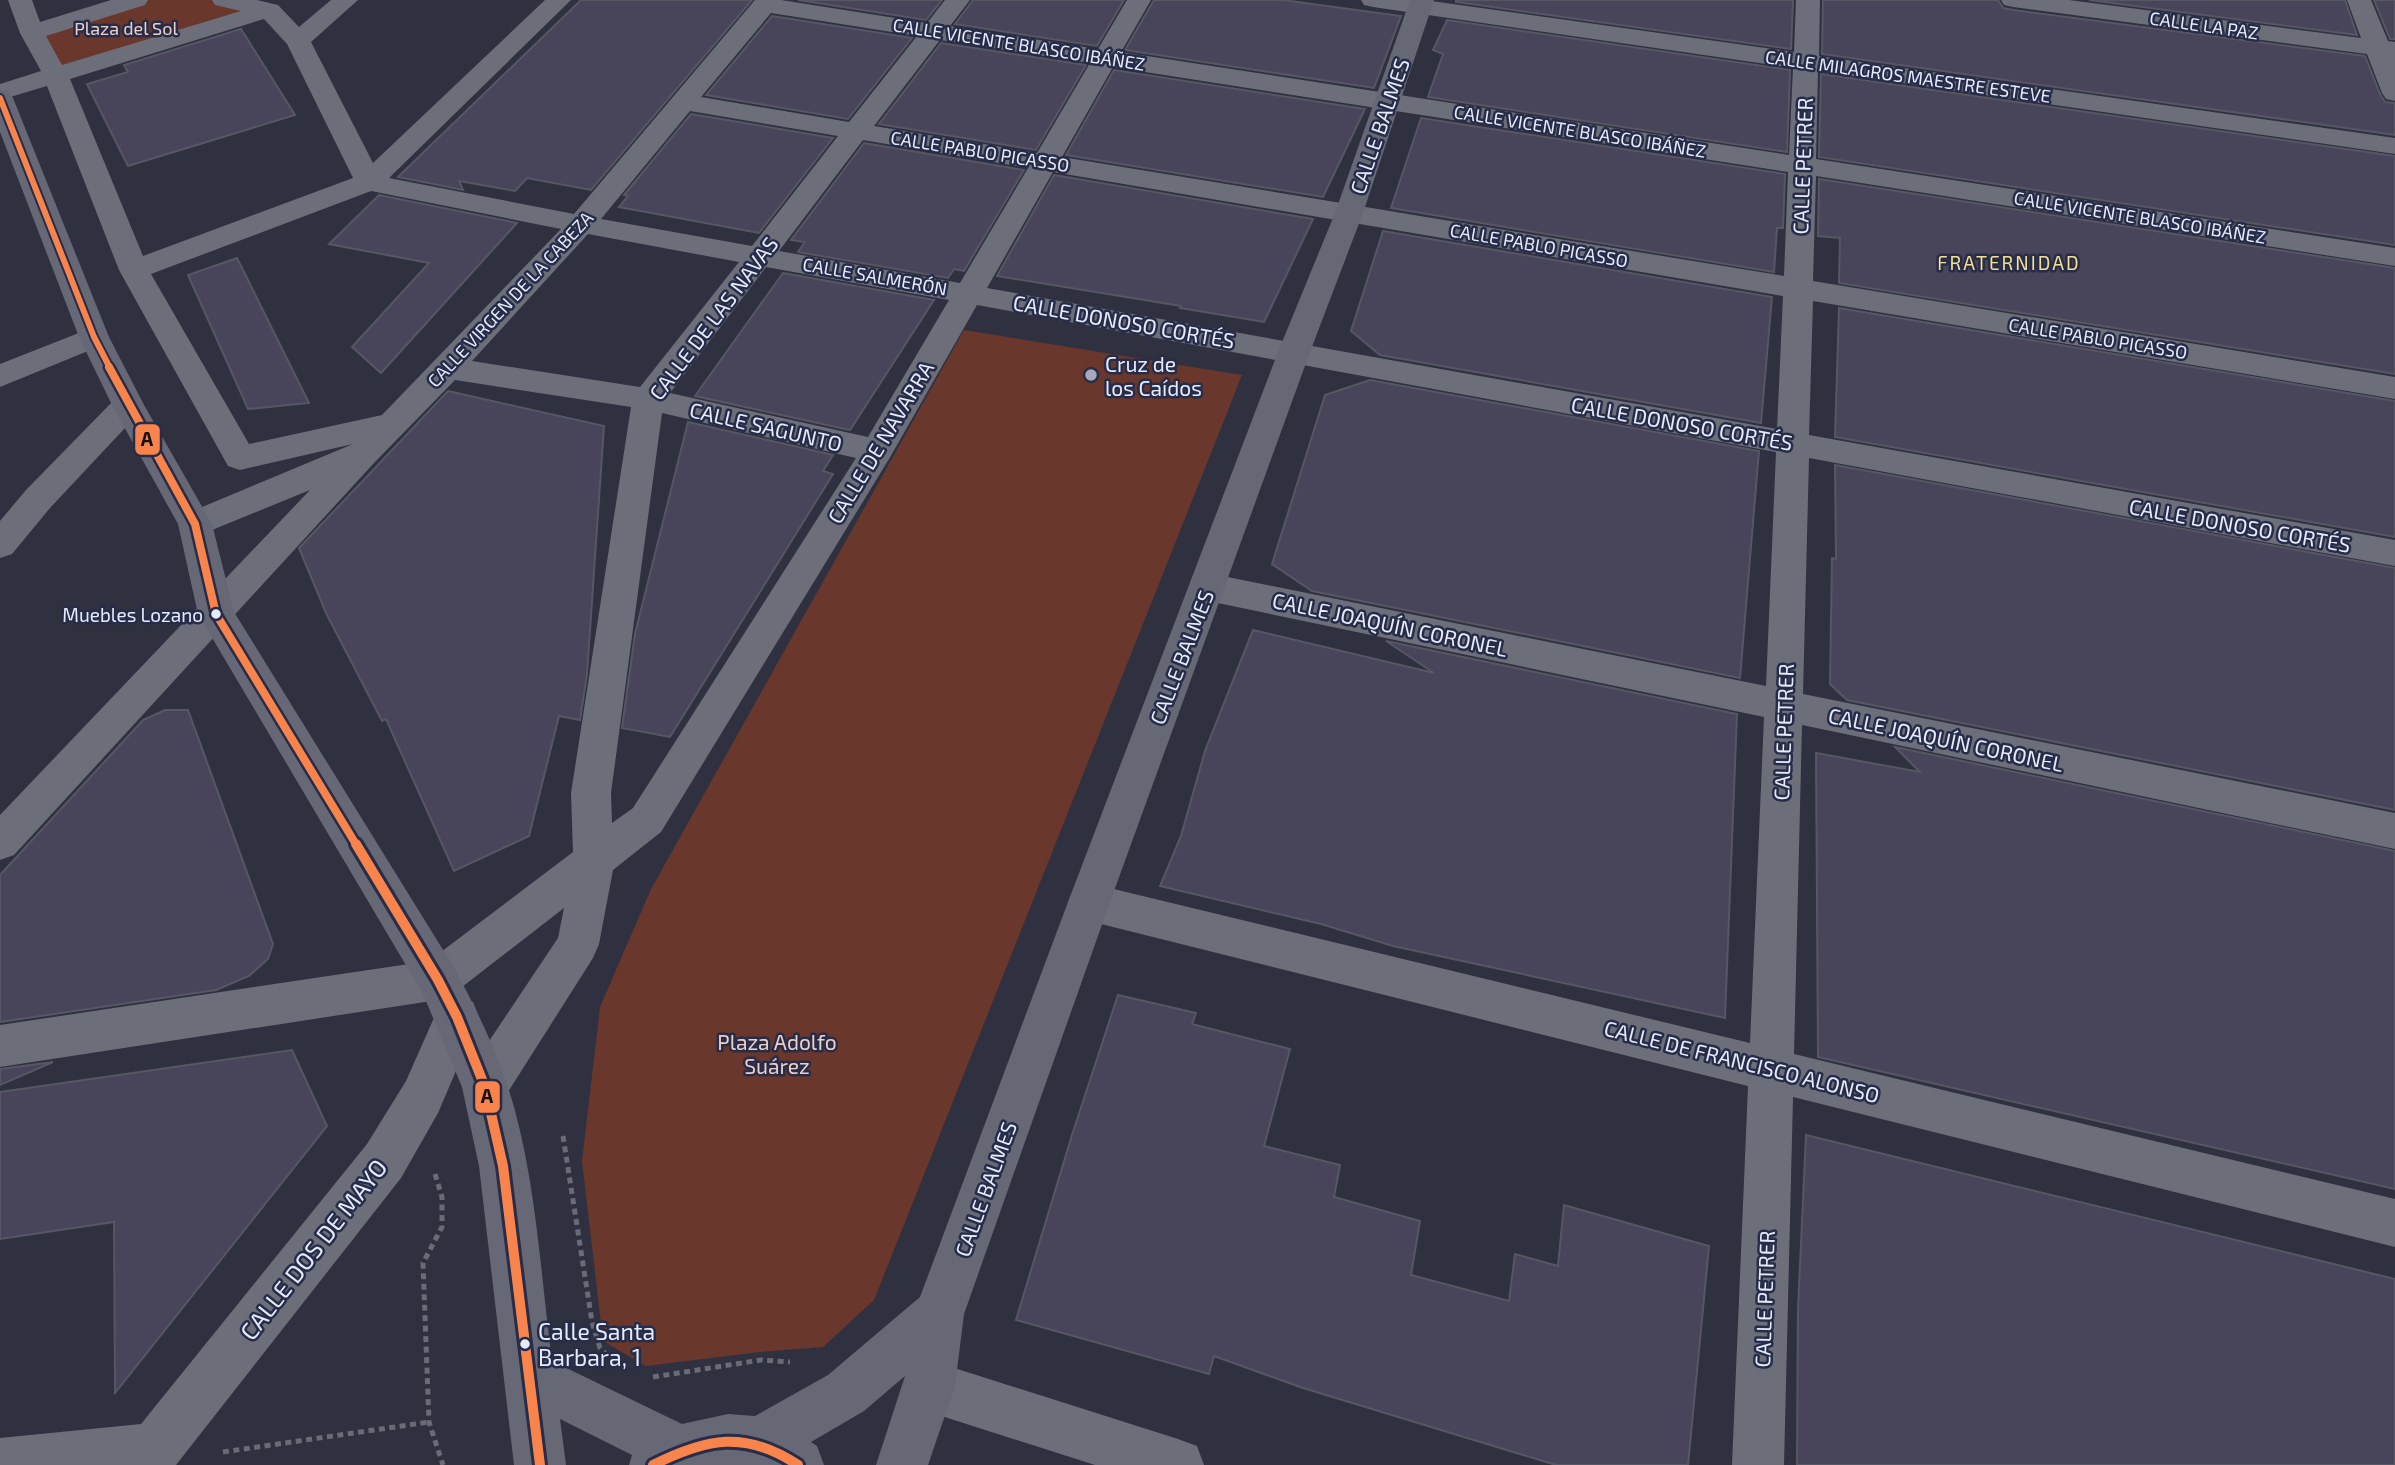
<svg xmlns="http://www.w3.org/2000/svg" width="2395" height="1465" font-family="'Exo 2',sans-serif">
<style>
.green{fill:#69372c}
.building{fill:#48445a;stroke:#575664;stroke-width:2}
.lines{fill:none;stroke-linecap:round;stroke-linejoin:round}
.path{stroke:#696b77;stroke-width:5;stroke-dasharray:6 4.5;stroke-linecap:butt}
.street{fill:#6c6e7a;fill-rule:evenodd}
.secondary{fill:#666876;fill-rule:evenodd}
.bus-1-far2-casing{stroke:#272c48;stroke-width:10}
.bus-1-far1-casing{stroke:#272c48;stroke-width:13}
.bus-1-casing{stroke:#272c48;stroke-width:16}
.bus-1-far2{stroke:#f8844c;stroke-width:6}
.bus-1-far1{stroke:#f8844c;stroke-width:8}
.bus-1{stroke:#f8844c;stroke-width:10}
.poi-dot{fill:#a5a9ba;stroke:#272c48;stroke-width:2.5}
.bus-dot{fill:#e5eafc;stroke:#272c48;stroke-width:2.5}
.labels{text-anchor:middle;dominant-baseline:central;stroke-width:5;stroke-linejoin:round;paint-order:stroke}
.far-street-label{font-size:18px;fill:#e5eafc;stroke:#272c48}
.far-park-label{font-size:18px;fill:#eccfc7;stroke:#272c48}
.far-neighbourhood-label{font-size:19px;letter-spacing:2px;fill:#f3df91;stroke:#272c48}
.bus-label{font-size:19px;fill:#e5eafc;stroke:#272c48;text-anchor:end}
.street-label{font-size:21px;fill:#e5eafc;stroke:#272c48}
.poi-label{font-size:21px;fill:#e5eafc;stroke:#272c48;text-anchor:start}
.park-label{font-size:21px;fill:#eccfc7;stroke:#272c48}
.near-bus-label{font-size:23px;fill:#e5eafc;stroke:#272c48;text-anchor:start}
.near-street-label{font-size:24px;fill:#e5eafc;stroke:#272c48}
.line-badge{stroke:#272c48;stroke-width:2.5}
.pale-badge-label{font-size:19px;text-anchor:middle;font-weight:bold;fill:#111}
</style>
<rect width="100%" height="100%" fill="#2f3140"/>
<g class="green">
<path d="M136,0H224L269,10L56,76L32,33Z"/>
<path d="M964,330L1242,375L874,1300L823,1347L760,1352L646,1366L603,1341L582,1161L600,1007L651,889Z"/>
</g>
<g class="building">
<path d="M581,0H752L591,190L527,178L515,191L459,181L463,190L398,177Z"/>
<path d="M798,0H942L926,20Z"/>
<path d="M973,0H1124L1097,46L955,24Z"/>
<path d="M1154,0H1283L1401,16L1374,88L1125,50Z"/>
<path d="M1456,0H1793L1791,49L1456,2Z"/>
<path d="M1823,0H1998L2003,8L2013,10L2365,56L2380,94L2385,102L2395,103V135L1822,54Z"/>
<path d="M2089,0H2345L2357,35Z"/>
<path d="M2374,0H2395V39H2390Z"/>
<path d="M772,16L912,38L848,119L706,95Z"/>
<path d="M1447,20L1790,70L1787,152L1428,97L1443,54L1433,50Z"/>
<path d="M241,29L295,115L128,166L87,84L128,72L124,65Z"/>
<path d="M941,43L1086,65L1036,150L879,124Z"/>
<path d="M1114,70L1365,109L1323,197L1066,155Z"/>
<path d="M1821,74L2395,156V245L1819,157Z"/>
<path d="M691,114L833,138L759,233L619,207L628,196L624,195Z"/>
<path d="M1421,118L1785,174L1783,228H1777L1774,272L1391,208Z"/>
<path d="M864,143L1024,170L964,271L954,269L948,278L798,252L805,242L791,240Z"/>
<path d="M1054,175L1313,219L1264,322L1180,308L1181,306L997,276Z"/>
<path d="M1819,179L2395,268V374L1839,283L1840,238L1818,236Z"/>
<path d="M379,195L517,223L381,373L352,347L429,263L329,244Z"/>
<path d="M1383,231L1772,297L1761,423L1380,355L1351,331Z"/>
<path d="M237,258L309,403L248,409L188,275Z"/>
<path d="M783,273L934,300L850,430L695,396Z"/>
<path d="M1839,308L2395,401V537L1835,437Z"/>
<path d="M1370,380L1759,451L1740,678L1312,591L1272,564L1325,395Z"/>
<path d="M448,391L604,426L587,674L580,720L559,716L529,836L454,871L386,719L382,721L326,613L299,548Z"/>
<path d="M688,422L833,455L823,471L833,474L670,737L622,728L635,634Z"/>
<path d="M1835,465L2395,568V810L1847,700L1830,684L1832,558L1836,559Z"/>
<path d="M1253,630L1434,673L1386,641L1737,714L1725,1018L1393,946L1321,924L1160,886L1181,836L1205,751Z"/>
<path d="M165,710H188L273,944L268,959L249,976L216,990L0,1022V875L143,720Z"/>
<path d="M1895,747L2395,851V1189L1818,1057L1816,753L1920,772Z"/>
<path d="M1118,995L1196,1013L1192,1024L1290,1049L1264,1146L1340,1165L1334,1197L1420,1221L1411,1275L1509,1301L1515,1254L1558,1266L1564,1205L1709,1246L1688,1465H1556L1303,1388L1214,1356L1209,1374L1016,1320L1072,1135Z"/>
<path d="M292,1050L327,1126L115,1393L114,1222L0,1239V1092Z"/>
<path d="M53,1062L0,1085V1069Z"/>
<path d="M1806,1135L2395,1279V1465H1797L1798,1309Z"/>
</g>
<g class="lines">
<g class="path">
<path d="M563,1136L592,1322L600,1348L605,1353"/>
<path d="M435,1174L442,1197V1227L423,1263L429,1422L443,1465"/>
<path d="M653,1377L761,1360L790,1362"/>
<path d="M223,1452L429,1422"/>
</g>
<g class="street">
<path d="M8,0H32L40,22L111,0H148L145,5L46,36L62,65L241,11L215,5L212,0H257L278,5L299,27L331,0H358L311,42L373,163L545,0H571L389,178L574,214L755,0H781L927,23L945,0H970L950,26L1098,49L1127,0H1151L1121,52L1789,155L1793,68L1373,7L1364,5L1361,0H1424L1794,52L1796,0H1820L1819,56L2395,138V154L1818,71L1816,159L2395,248V266L1816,176L1813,281L2395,377V399L1813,301L1809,435L2395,540V566L1809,458L1803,694L2395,813V849L1802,725L1794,1054L2395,1199V1247L1793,1097L1784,1465H1732L1748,1086L1089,921L1074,915L1068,902L1074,889L1089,883L1750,1043L1764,717L1208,601L1195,597L1190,587L1195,577L1208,573L1766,686L1776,452L977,305L889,459L661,832L613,870L599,944L593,958L501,1103L485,1109L469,1103L462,1087L469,1071L558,938L564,908L453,994L438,1000L0,1067V1025L429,961L573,852L571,793L631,407L455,380L374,463L14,855L0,860V815L310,490L195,537L183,533L178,524L183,515L353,444L240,470L228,466L119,270L47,86L0,100V84L41,71L20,33ZM771,13L917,36L849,122L701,97ZM264,19L287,44L353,178L143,256L70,79ZM940,40L1090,63L1037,153L874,126ZM1113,67L1788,172L1784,276L1062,157ZM690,111L838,136L752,246L601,219ZM863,140L1028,168L960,283L779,251ZM1053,172L1783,296L1777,429L987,288ZM371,191L561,229L382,415L249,444L151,274ZM588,234L739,262L640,387L472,361ZM766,267L949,300L868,437L670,393ZM662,413L856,458L633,808L612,823L611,793Z"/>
<path d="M2001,0H2069L2361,38L2347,0H2371L2388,41L2395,42V101L2386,99L2382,93L2367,54L2013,7L2004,5Z"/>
<path d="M94,327L105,330L109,337L105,344L0,387V364Z"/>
<path d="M128,394L139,397L144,405L139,413L50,508L12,554L0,558V521L26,490L117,397Z"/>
<path d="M457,996L473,1002L479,1017L438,1113L401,1178L176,1465H0V1438L141,1424L367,1144L406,1081L441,1002Z"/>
<path d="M929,1360L1178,1439L1197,1446L1204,1465H1095L929,1412L911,1404L903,1386L911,1368Z"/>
</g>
<path class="secondary" d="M1410,0H1434L1363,213L1310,352L1110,902L964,1314L955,1386L928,1465H876L905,1376L864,1411L811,1442L817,1446L824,1465H629L632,1455L560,1419L566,1465H514L479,1166L462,1087L423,994L198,614L178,524L112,405L79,337L0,132V90L9,92L13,98L109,337L144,405L212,524L234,612L453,966C474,1004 494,1045 508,1087C536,1174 540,1270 552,1361L682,1424L728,1414L755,1416L828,1375L920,1297L1068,902L1278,352L1335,213Z"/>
<defs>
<path id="bus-1-far2" d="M0,98L94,337L110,368"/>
<path id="bus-1-far1" d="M109,367L195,524L216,614L357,846"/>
<g id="bus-1">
<path d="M356,844L438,980L457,1017L485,1087L503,1166L540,1465"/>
<path d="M653,1465C707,1438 745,1430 798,1465"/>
</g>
</defs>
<use href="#bus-1-far2" class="bus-1-far2-casing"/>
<use href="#bus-1-far1" class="bus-1-far1-casing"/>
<use href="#bus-1" class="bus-1-casing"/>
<use href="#bus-1-far2" class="bus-1-far2"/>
<use href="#bus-1-far1" class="bus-1-far1"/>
<use href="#bus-1" class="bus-1"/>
</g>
<circle class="poi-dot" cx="1091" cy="375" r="7"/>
<g class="bus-dot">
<circle cx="216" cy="614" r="6"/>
<circle cx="525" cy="1344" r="6"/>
</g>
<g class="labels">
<g class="far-street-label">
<text transform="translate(2204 25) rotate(8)">CALLE LA PAZ</text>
<text transform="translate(1019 44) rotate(9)">CALLE VICENTE BLASCO IBÁÑEZ</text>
<text transform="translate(1908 76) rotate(8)">CALLE MILAGROS MAESTRE ESTEVE</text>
<text transform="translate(1580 131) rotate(9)">CALLE VICENTE BLASCO IBÁÑEZ</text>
<text transform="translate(980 151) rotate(9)">CALLE PABLO PICASSO</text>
<text transform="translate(2140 217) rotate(9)">CALLE VICENTE BLASCO IBÁÑEZ</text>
<text transform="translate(1539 245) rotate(10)">CALLE PABLO PICASSO</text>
<text transform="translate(875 276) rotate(10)">CALLE SALMERÓN</text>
<text transform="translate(510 299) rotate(-47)">CALLE VIRGEN DE LA CABEZA</text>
<text transform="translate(2098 338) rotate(9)">CALLE PABLO PICASSO</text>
</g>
<g class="far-park-label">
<text x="126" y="28">Plaza del Sol</text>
</g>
<g class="far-neighbourhood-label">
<text x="2009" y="262">FRATERNIDAD</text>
</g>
<g class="bus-label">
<text x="203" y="614">Muebles Lozano</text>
</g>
<g class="street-label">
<text transform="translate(1379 126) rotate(-71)">CALLE BALMES</text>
<text transform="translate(1802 166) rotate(-88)">CALLE PETRER</text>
<text transform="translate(713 318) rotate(-53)">CALLE DE LAS NAVAS</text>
<text transform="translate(1124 321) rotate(10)">CALLE DONOSO CORTÉS</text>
<text transform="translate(1682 423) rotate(10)">CALLE DONOSO CORTÉS</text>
<text transform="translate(766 426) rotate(13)">CALLE SAGUNTO</text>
<text transform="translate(880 442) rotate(-59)">CALLE DE NAVARRA</text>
<text transform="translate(2240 525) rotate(10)">CALLE DONOSO CORTÉS</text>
<text transform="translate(1390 624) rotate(12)">CALLE JOAQUÍN CORONEL</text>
<text transform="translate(1181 657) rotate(-69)">CALLE BALMES</text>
<text transform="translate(1783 732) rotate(-88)">CALLE PETRER</text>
<text transform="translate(1946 739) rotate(12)">CALLE JOAQUÍN CORONEL</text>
<text transform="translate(1742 1061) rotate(14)">CALLE DE FRANCISCO ALONSO</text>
<text transform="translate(985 1189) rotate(-70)">CALLE BALMES</text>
<text transform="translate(1764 1299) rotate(-88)">CALLE PETRER</text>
</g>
<g class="poi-label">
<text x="1105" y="363">Cruz de<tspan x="1105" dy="24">los Caídos</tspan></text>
</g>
<g class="park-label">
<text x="777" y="1041">Plaza Adolfo<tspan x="777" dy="24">Suárez</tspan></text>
</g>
<g class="near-bus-label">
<text x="538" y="1331">Calle Santa<tspan x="538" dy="26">Barbara, 1</tspan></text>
</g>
<g class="near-street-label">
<text transform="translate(313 1249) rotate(-52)">CALLE DOS DE MAYO</text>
</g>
</g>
<g class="line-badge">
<rect x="134" y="423" width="27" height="33" rx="7" fill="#f8844c"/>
<rect x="474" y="1080" width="27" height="34" rx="7" fill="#f8844c"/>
</g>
<g class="pale-badge-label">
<text x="147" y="446">A</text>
<text x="487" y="1103">A</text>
</g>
</svg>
